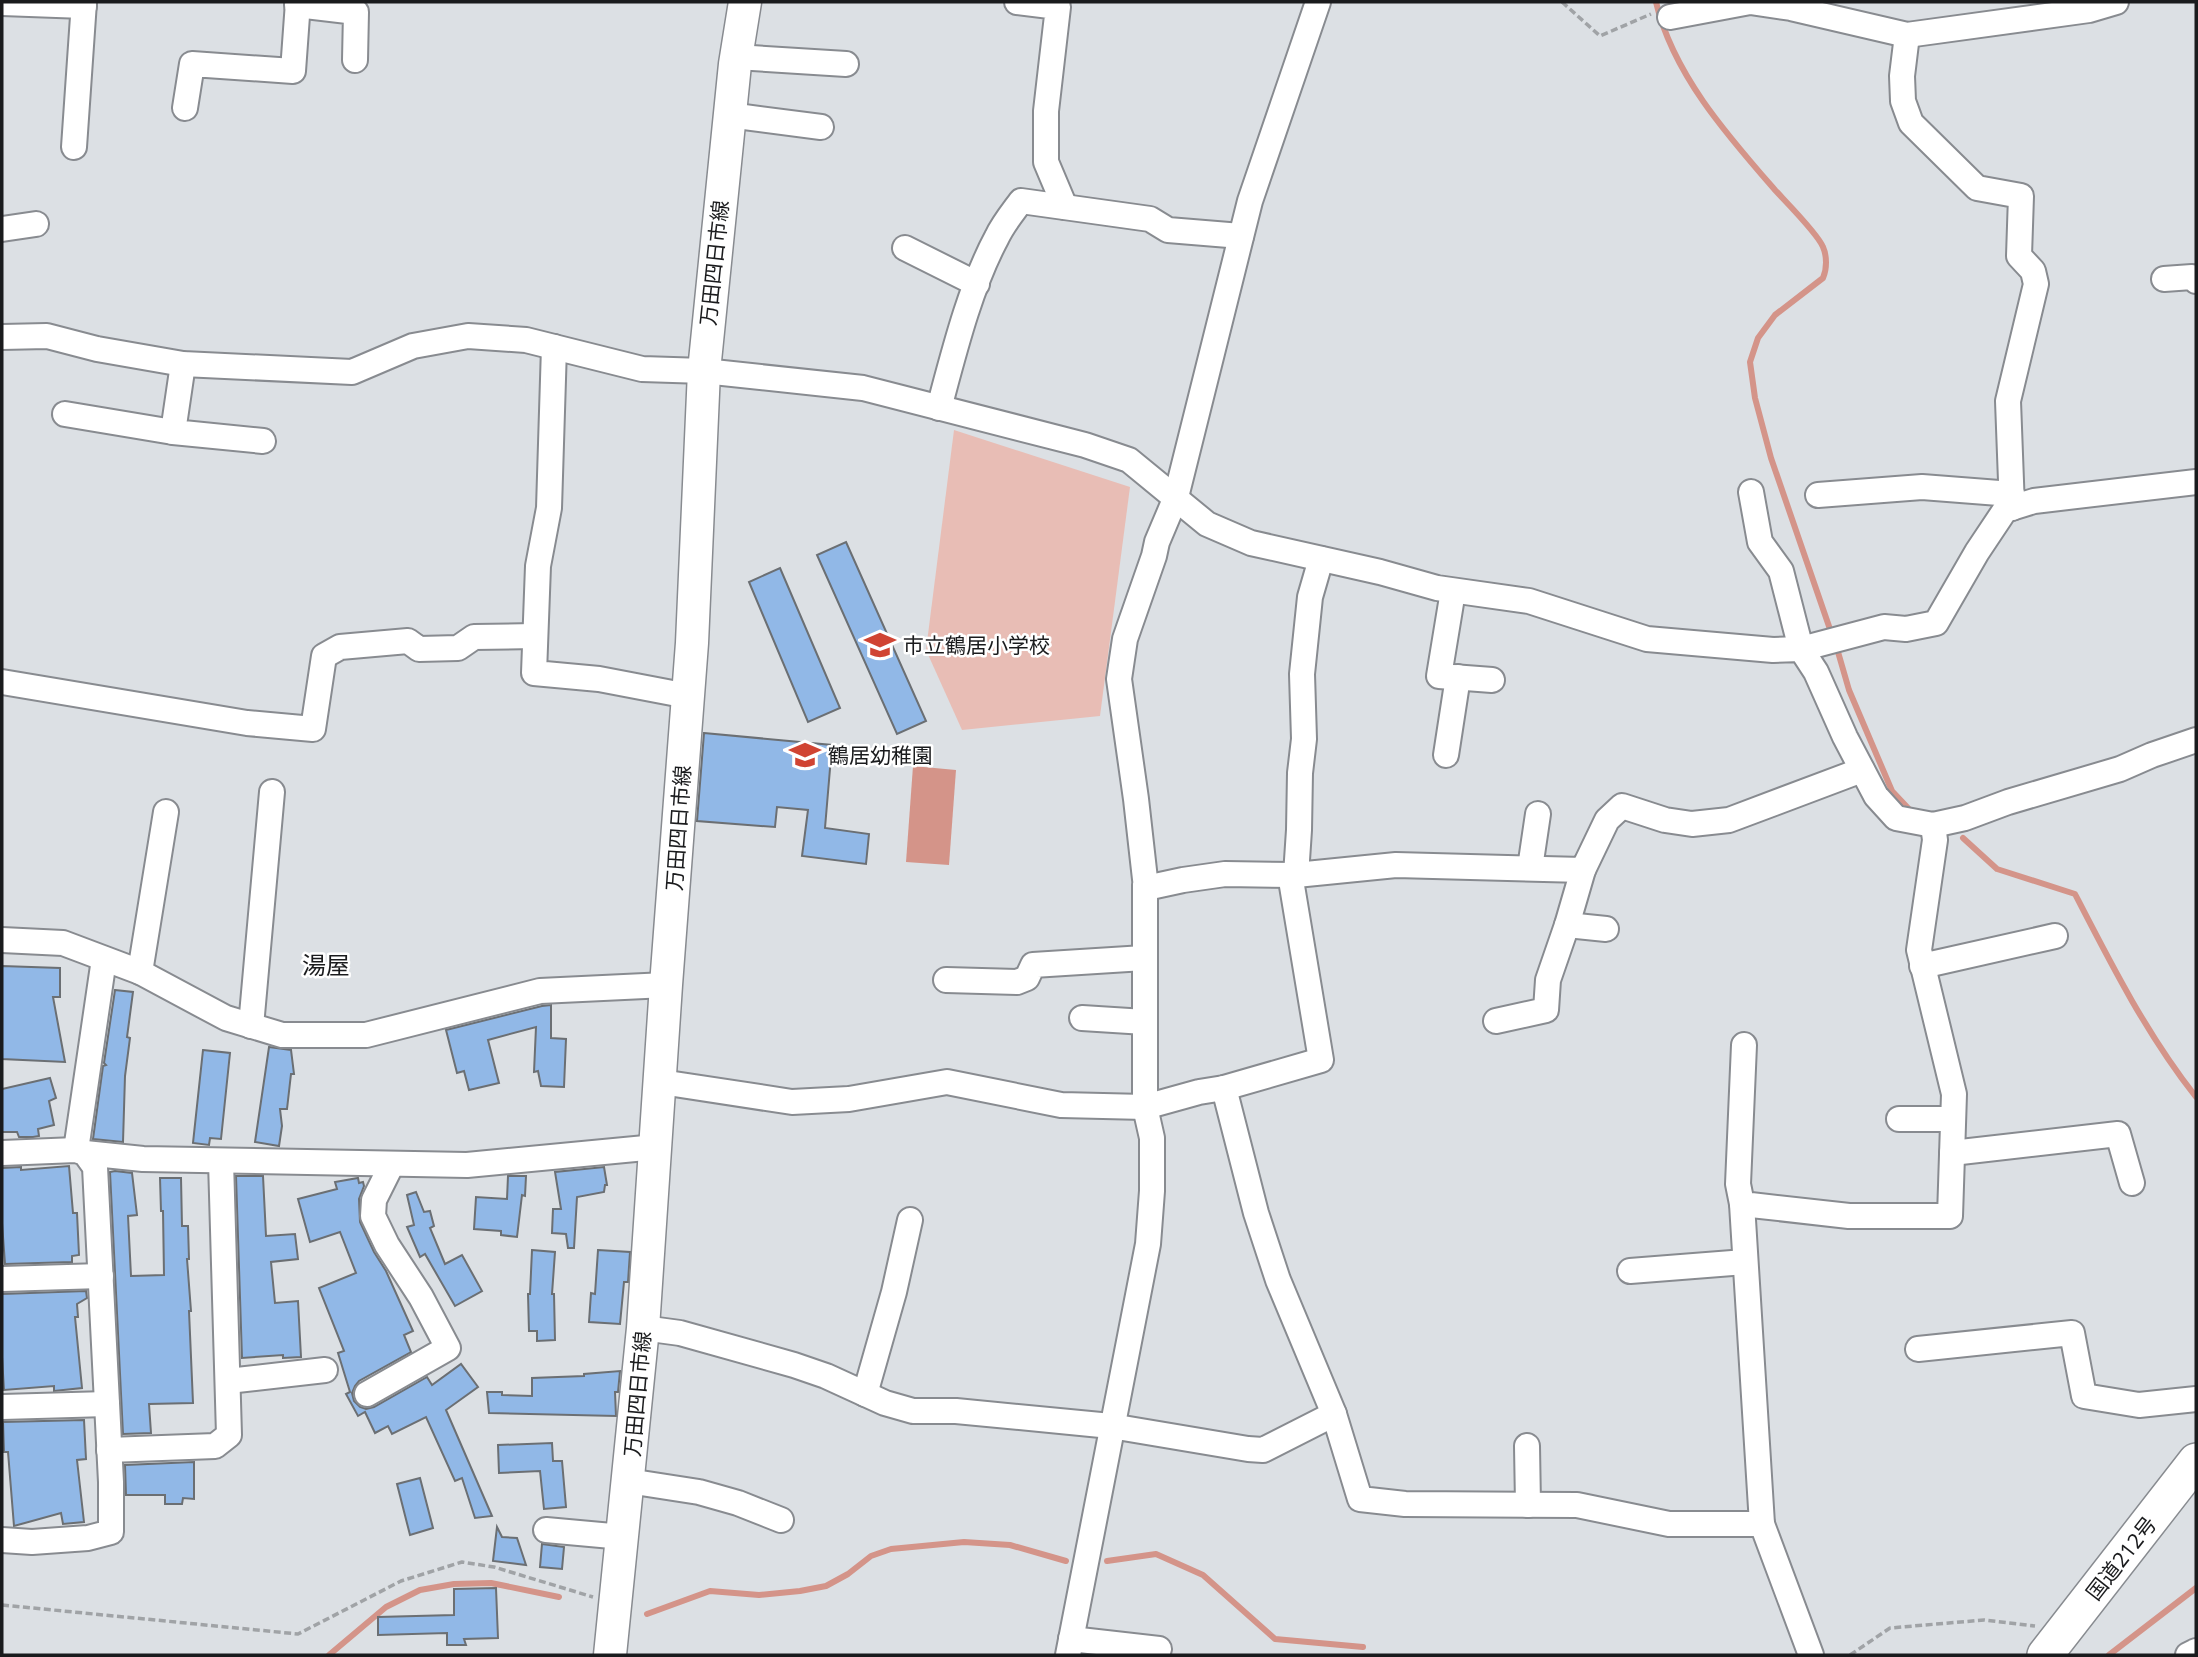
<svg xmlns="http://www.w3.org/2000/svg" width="2198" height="1657" font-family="'Noto Sans','Noto Sans JP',sans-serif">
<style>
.green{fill:#e8bdb5}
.water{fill:#d49489}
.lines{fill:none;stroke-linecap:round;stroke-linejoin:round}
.stream{stroke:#d49489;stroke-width:6}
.building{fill:#91b8e7;stroke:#6b6f73;stroke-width:2}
.minor-casing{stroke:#888b90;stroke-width:28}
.major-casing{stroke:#888b90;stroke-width:35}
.highway-casing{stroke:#888b90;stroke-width:38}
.path{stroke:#a0a3a6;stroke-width:3.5;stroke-dasharray:7 3.5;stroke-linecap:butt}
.minor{stroke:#fff;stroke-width:24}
.major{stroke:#fff;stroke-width:32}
.highway{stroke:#fff;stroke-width:35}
.labels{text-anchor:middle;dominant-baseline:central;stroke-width:5;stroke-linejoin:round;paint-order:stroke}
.street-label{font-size:21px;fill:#1a1b1d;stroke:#fff}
.poi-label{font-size:21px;fill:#1a1b1d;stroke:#fff;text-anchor:start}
.quarter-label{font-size:24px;fill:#1a1b1d;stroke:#fff}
</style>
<rect width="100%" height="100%" fill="#dce0e4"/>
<path class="green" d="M954,430L1130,487L1100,716L962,730L926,650Z"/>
<path class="water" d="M913,766L956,770L949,865L906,862Z"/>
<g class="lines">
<g class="stream">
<path d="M1656,2C1673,74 1727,135 1775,190C1786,202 1818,234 1823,247C1827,256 1827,269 1823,278L1775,315L1758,338L1750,362L1755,398L1771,458L1832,635"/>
<path d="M1836,645L1849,690L1892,791L1908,808"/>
<path d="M1963,838L1997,869L2075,894C2111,964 2147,1035 2196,1097"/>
<path d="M1107,1561L1156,1554L1203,1575L1275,1639L1363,1647"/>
<path d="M647,1614L710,1591L759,1595L800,1591L826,1586L848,1574L871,1556L891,1549L964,1542L1010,1545L1066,1561"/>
<path d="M329,1655L386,1607L420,1590L454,1584L491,1583L559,1597"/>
<path d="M2109,1655L2196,1588"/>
</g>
</g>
<g class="building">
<path d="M846,542L926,721L897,734L817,555Z"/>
<path d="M780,568L840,708L808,722L749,582Z"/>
<path d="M704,733L832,745L825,828L869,834L866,864L802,856L808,810L777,807L775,827L697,821Z"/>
<path d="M2,966L60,968V997H53L65,1062L2,1059Z"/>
<path d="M115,990L133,992L127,1037L130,1038L125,1076L123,1142L93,1139L103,1066L106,1065L104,1063Z"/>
<path d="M551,1005V1038L566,1039L564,1087L541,1086L538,1071L534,1072L536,1027L488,1040L499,1083L469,1090L464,1071L457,1073L446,1030L542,1006Z"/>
<path d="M269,1047L291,1050L294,1074H291L287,1109H280L282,1126L279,1146L255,1142Z"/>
<path d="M203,1050L230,1053L221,1139L210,1138L209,1145L193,1143Z"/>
<path d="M50,1078L56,1098L49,1101L54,1125L38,1129L39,1136L33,1137H19L17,1132H2V1089Z"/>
<path d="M69,1166L73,1213H77L79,1255L72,1256V1262L5,1264L2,1223V1168L21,1167V1170Z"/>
<path d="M604,1167L607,1185H605L604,1192L577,1197L574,1248H568L566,1234L552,1233L553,1209H561L555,1172Z"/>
<path d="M115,1171L132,1173L137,1215L128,1216L131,1276L164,1275L163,1211H161L160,1178H181L182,1226H188L189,1259H187L191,1311H189L193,1403L149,1404L151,1433L123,1434L110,1172Z"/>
<path d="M236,1176H263L266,1236L295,1234L298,1259L271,1262L275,1303L298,1301L301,1357L283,1358V1355L242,1358Z"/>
<path d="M508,1176H526L525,1196L522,1195L517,1237L501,1235V1231L474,1229L476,1197L507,1199Z"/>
<path d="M358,1178L359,1183L363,1182L364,1186L359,1199L360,1222L374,1252L386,1271L413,1331L404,1335L411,1352L359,1381L355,1386L352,1393L354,1401L360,1407L366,1409L374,1407L427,1377L432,1385L461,1364L478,1387L446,1410L492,1516L475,1518L462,1478L455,1481L426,1417L392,1434L388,1426L375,1433L365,1412L358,1416L346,1394L350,1392L338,1353L344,1351L319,1288L356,1273L340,1232L310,1242L298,1199L337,1189L335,1182Z"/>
<path d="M416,1192L424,1212L430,1211L434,1226L430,1228L445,1264L462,1255L482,1291L455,1306L425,1254L420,1257L407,1227L414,1225L407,1195Z"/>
<path d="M532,1250L555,1252L552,1294H554L555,1340L537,1341V1331H529L528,1294H530Z"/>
<path d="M598,1250L630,1252L628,1282H624L620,1324L589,1322L591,1293L595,1294Z"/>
<path d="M86,1291L87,1298L77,1304L78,1317H75L82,1388L54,1391V1386L4,1390L2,1357V1294Z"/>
<path d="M620,1371L618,1392H615L616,1416L489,1413L487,1392H502V1395L532,1396V1378L584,1376V1374Z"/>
<path d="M84,1420L86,1459L77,1460L84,1522L63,1524L61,1513L14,1526L8,1452H4L3,1422Z"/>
<path d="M552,1443L553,1461H562L566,1507L544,1509L540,1471L499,1473L498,1445Z"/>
<path d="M194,1462V1499L183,1498L182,1504H165V1495H126L125,1465Z"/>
<path d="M420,1478L433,1528L410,1535L397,1484Z"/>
<path d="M497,1527L502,1537L517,1538L526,1565L493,1561Z"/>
<path d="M542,1544L564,1547L562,1569L540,1567Z"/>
<path d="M496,1588L498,1638L464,1639L466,1645H447V1633L378,1635V1617L454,1615V1589Z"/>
</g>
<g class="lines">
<defs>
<g id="minor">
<path d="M1017,2L1058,7L1046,111V162L1065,207"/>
<path d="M2,3L84,6"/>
<path d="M297,5L356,12L355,60"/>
<path d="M1670,17L1750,2L1791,8L1907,35L2089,10L2116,2"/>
<path d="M1907,35L1902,76L1903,101L1911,123L1977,188L2021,196L2019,256L2033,271L2036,284L2008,401L2012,508"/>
<path d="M736,57L846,64"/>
<path d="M185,108L192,64L293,71L298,2"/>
<path d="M729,115L821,127"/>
<path d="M74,147L84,2"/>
<path d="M2,229L36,224"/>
<path d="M905,248L977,284"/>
<path d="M2164,279L2192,277L2196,281"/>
<path d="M2,337L47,336L97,349L183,364L352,372L413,346L468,336L526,340L642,369L704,371L863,388L1085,445L1129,460L1207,524L1251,543L1380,572L1437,588L1529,601L1647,639L1773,650L1801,649L1816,672L1845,737L1876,796L1896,818L1933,825L1965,818L2008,802L2120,769L2152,755L2196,740"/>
<path d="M554,347L549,508L538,566L534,673L599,679L688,696"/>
<path d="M183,364L173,432L263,441"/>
<path d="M939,408C954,352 970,287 997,237C1003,224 1013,212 1021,201L1150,219L1168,230L1241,236"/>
<path d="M65,414L173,432"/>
<path d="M1751,492L1760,542L1781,571L1801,649L1884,627L1906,629L1936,623L1977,552L2005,510L2034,501L2196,482"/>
<path d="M1818,495L1922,487L2012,494"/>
<path d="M1321,559L1310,597L1302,674L1304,739L1300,773L1299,830L1296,875L1396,865L1583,870L1607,820L1622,806L1665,820L1692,824L1729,820L1862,770"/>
<path d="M1453,591L1439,676L1492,680"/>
<path d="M2,682L247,723L313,729L324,656L340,647L408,641L419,649L458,648L474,637L535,636"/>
<path d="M1446,755L1458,677"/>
<path d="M1530,868L1538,814"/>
<path d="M1583,870L1567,925L1606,929"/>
<path d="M1146,888L1183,880L1225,874L1296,875"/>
<path d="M2,940L63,943L140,972L226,1018L282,1035H366L540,991L666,985"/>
<path d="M1922,966L2055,936"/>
<path d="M140,972L166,812"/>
<path d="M946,980L1017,982L1027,978L1033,965L1144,958"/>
<path d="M1082,1018L1145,1022"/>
<path d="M1496,1021L1546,1010L1548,980L1567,925"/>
<path d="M251,1026L272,792"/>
<path d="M1744,1045L1738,1184L1742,1204L1849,1216H1950L1954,1094L1919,950L1935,840L1933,825"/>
<path d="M661,1082L792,1102L849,1099L947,1082L1061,1105L1145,1107L1199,1092L1224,1088L1321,1060L1290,874"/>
<path d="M1224,1088L1256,1213L1278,1280L1334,1414L1360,1499L1405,1504L1577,1505L1669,1524H1762"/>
<path d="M1899,1119H1953"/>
<path d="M76,1150L104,959"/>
<path d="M2,1153L76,1150L85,1153L95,1167L111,1482V1532L88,1538L32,1542L2,1540"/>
<path d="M85,1153L143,1159L467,1165L656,1147"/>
<path d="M1952,1153L2118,1134L2132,1183"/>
<path d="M1742,1204L1762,1524L1811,1655"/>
<path d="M1630,1271L1745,1262"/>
<path d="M2,1279L101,1276"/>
<path d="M643,1328L680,1333L794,1365L826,1376L885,1403L913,1411H956L1111,1426L1248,1449L1263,1450L1334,1414"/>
<path d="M1918,1349L2072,1333L2084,1396L2139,1405L2196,1399"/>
<path d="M228,1381L325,1370"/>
<path d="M367,1394L448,1348L421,1297L387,1245L373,1216L374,1200L392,1164"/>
<path d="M865,1394L894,1292L910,1220"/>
<path d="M2,1407L107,1404"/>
<path d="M1527,1446L1528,1505"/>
<path d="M109,1450L215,1446L229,1435L221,1161"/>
<path d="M628,1481L699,1492L738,1503L781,1520"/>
<path d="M546,1530L623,1537"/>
<path d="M1071,1639L1159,1649"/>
<path d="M1068,1655L1148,1244L1152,1191V1138L1145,1107V885L1146,888L1136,799L1119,679L1125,639L1154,556L1157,542L1176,497L1250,201L1318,2"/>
<path d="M2188,1655L2196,1651"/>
</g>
<path id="major" d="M610,1655L643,1328L666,985L692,643L704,371L735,64L745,2"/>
<path id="highway" d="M2045,1655L2196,1461"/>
</defs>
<use href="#minor" class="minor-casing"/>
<use href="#major" class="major-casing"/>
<use href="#highway" class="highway-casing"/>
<g class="path">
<path d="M1562,2L1600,36L1651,14"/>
<path d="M2,1605L298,1634L401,1581L462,1562L494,1567L593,1597"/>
<path d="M1850,1655L1890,1628L1984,1620L2035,1626"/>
</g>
<use href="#minor" class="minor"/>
<use href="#major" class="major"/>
<use href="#highway" class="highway"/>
</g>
<defs>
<symbol id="school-bare" viewBox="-9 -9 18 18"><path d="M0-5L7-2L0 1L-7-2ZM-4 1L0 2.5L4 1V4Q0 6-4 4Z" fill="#d04433" stroke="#fff" stroke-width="2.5" paint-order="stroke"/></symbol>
</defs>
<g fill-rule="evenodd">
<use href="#school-bare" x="858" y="623" width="44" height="44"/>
<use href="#school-bare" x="783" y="733" width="44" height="44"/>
</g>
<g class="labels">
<g class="street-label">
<text transform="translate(714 263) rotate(-84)">万田四日市線</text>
<text transform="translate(678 828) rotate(-86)">万田四日市線</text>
<text transform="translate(637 1394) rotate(-85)">万田四日市線</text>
<text transform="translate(2121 1558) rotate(-52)">国道212号</text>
</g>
<g class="poi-label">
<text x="903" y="645">市立鶴居小学校</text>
<text x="828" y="755">鶴居幼稚園</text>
</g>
<g class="quarter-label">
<text x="326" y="964">湯屋</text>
</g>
</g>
<rect width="2198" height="1657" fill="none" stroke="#1a1b1d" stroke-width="7"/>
</svg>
